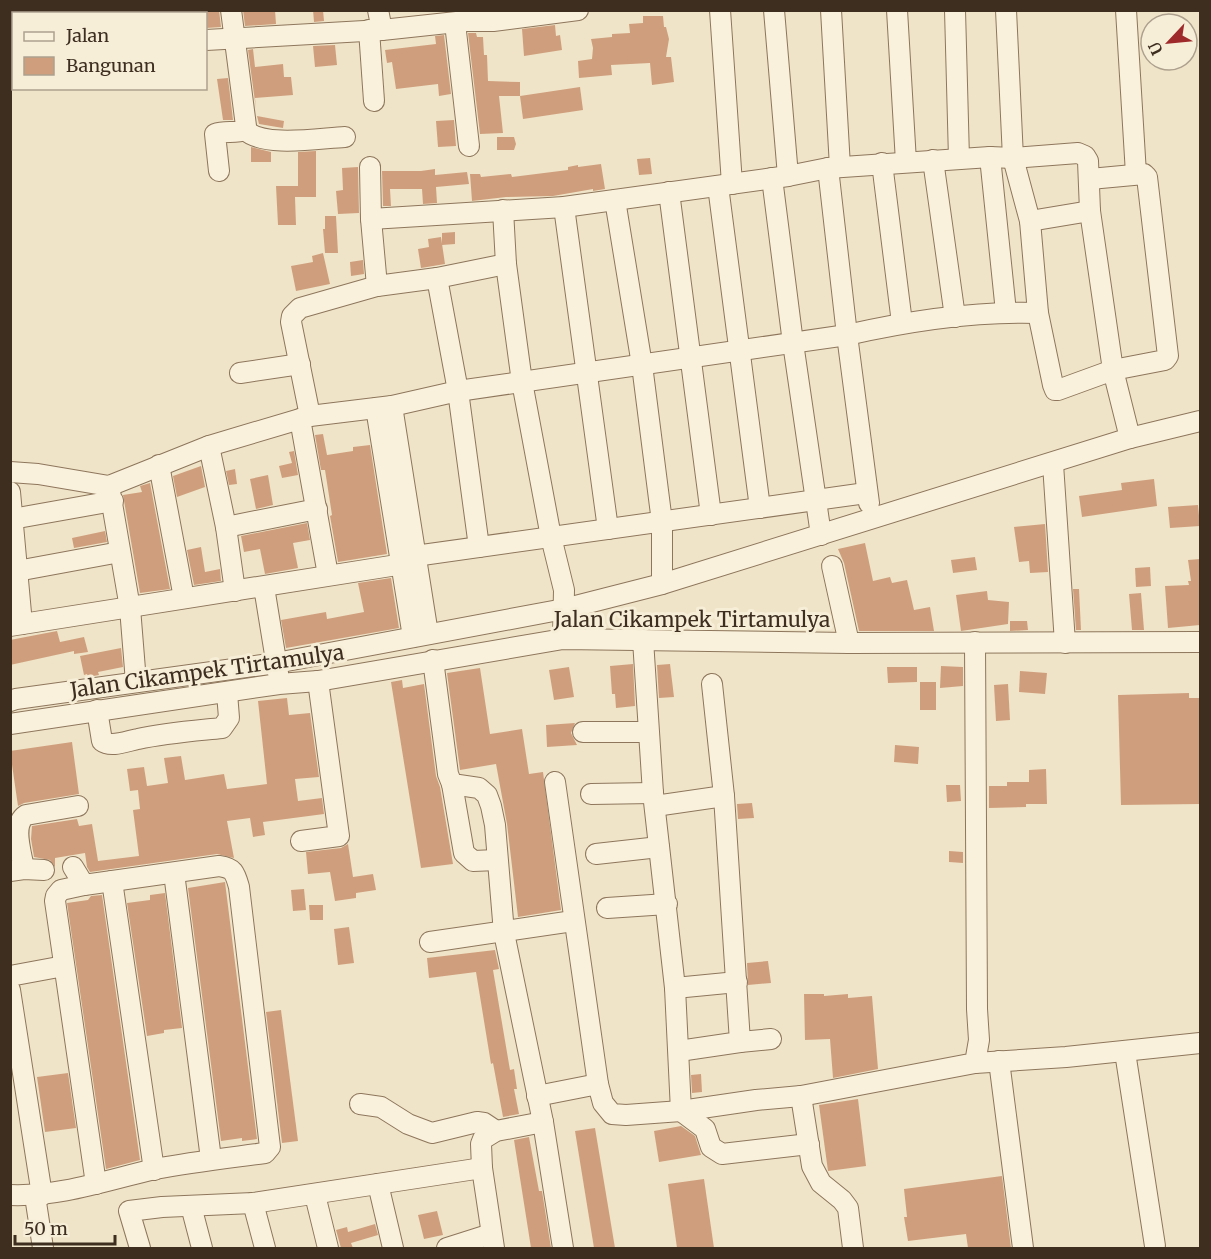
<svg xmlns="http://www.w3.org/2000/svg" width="1211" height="1259" font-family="Merriweather,serif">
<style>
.building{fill:#cf9f7d}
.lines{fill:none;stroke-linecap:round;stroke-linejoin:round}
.minor-casing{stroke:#8d765c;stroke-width:22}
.minor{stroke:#faf1dc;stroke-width:20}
.labels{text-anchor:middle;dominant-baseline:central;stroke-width:6;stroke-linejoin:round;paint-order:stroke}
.street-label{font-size:21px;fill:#3d2e20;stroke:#f7eed8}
</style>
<rect width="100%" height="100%" fill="#f0e4c8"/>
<g class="building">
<path d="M206,10H219L221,27L206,28Z"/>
<path d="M243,10H275L276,24L245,26Z"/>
<path d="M313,10H323L324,21L314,22Z"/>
<path d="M643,16H663L664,27H666L669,39L666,57H671L674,82L652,85L650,63L611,65L612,75L579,78L578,61L592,59L593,48L591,39L612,37V34L630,33L629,24L643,23Z"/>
<path d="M555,25L556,36L560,35L562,50L524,56L522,29Z"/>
<path d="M468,33H476L477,37H483L484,55H487L488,81L520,82V96H499L503,133L480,134Z"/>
<path d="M444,35L451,94L439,96L438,84L396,89L392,62L387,63L385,50L436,44L435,36Z"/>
<path d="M335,45L337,65L315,67L313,46Z"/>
<path d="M253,49L255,67L283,64L284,77H291L293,95L255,98L256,109L248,50Z"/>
<path d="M228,78L233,120H223L217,79Z"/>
<path d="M580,87L583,110L523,119L520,96Z"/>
<path d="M257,116L284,121L283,128L259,124Z"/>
<path d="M454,120L456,146L438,147L436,121Z"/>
<path d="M497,137H514L516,144L514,150H497Z"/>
<path d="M251,147L271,152V162H251Z"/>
<path d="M316,151V197H295L296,225H278L276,186H298V152Z"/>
<path d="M650,158L652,174L639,175L637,159Z"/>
<path d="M601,164L605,189L593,191V189L553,196L506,197L472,201L470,174H480L481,177L511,174L512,177L568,170V167L578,165V167Z"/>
<path d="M358,167L359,213L338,214L336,191L343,190L342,168Z"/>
<path d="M435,169V175L467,172L469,184L436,187L437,203L423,204L422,189H390L391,206H383L382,171H421Z"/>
<path d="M325,216H336L338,253H325L323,229H325Z"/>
<path d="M455,232V244L442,245V233Z"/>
<path d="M441,237L445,264L421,268L418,249L429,247L428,239Z"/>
<path d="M323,253L330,284L296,291L291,266L313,262L312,256Z"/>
<path d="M363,260L364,274L351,276L350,262Z"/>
<path d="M323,434L327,455L353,451V447L370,445L387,554L338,562L330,516L332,515L325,470H321L315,435Z"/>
<path d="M294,451L298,475L282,478L279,466L292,463L289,452Z"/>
<path d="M201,466L205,487L177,497L173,476Z"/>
<path d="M235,469L237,484L229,485L226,471Z"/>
<path d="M268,475L273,505L256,509L250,479Z"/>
<path d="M1154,479L1157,506L1082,517L1079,496L1122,490L1121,483Z"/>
<path d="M150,483L170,589L140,593L123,495L142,492L140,486Z"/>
<path d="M1198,505L1200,526L1170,528L1168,507Z"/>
<path d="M307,523L310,540L293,543L298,568L265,574L260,549L244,552L241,536Z"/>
<path d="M1045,524L1048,572L1030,573L1029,561L1019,562L1014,527Z"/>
<path d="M105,531L107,542L74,548L72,538Z"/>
<path d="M865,543L873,581L890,577L892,583L907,580L914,610L930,607L934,631H859L844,563L838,549Z"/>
<path d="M201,547L205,572L220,569L221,581L194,585L187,550Z"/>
<path d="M975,557L977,570L953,573L951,560Z"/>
<path d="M1200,559V625L1168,628L1165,586L1189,585L1188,581H1191L1188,560Z"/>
<path d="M1150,567L1151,586L1136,587L1135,568Z"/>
<path d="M391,578L399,628L286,648L281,620L326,612L327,619L364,612L358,583Z"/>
<path d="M1073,589H1079L1081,630H1076Z"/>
<path d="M987,591L988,600L1009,602L1008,624L961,631L956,595Z"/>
<path d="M1141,593L1144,630H1132L1129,594Z"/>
<path d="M1010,621H1027L1028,630L1010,631Z"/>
<path d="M57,631L60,642L84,637L88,652L74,654V651L10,665V640Z"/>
<path d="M121,648L123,667L98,672L99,675L88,677L87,674L84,675L80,656Z"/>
<path d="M633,664L635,706L616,708L615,694H612L610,666Z"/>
<path d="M670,664L674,697L659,698L657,665Z"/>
<path d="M941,666L963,667V686L940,688Z"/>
<path d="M569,667L574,697L554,700L549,670Z"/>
<path d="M887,667H917V682L888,683Z"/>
<path d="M480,668L490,734L522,729L529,774L543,772L561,910L518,917L507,824L496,764L460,770L447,673Z"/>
<path d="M1020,671L1047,673L1045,694L1019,692Z"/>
<path d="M402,680L403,688L424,684L436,776L440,787L453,864L421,868L391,682Z"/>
<rect x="920" y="682" width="16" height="28"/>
<path d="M1008,684L1010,720L996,721L994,685Z"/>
<path d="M1189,693V698H1200V804L1121,805L1118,695Z"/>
<path d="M287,698L289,715L310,713L319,777L295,779L298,801L322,798L324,814L263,822L265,835L253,837L250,818L227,821L234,858L217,854L90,872L87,867L85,853L55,858V867L50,860L34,857L31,839L32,826L77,819L79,826L92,824L98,861L139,856L133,810L140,809L138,790L130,791L127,769L144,767L147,786L168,783L164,758L181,756L185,780L224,774L227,789L267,784L258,701Z"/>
<path d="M575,723L571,733L577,745L547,747L546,725Z"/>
<path d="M72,742L79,794L24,803L18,806L10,751Z"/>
<path d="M895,745L919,747L918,764L894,762Z"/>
<path d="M1046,769L1047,804H1026V807L989,808V786H1007V782H1029V770Z"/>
<path d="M946,785H960L961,801L947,802Z"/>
<path d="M752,803L754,818L738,819L737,804Z"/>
<path d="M348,844L353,877L373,874L376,890L356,893V898L335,901L330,872L308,874L306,852L341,848Z"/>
<path d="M949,851L963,852V863L949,862Z"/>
<path d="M225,882L257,1139L242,1141V1138L221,1141L188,888Z"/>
<path d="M304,889L306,910L293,911L291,890Z"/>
<path d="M165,893L182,1028L164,1030V1033L147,1036L127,903L150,900V895Z"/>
<path d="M102,895L140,1160L106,1169L67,903L88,900L91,896Z"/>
<path d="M309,905H323V920H310Z"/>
<path d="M349,927L354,963L338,965L334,929Z"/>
<path d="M495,950L499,969L493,970L510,1070L514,1069L517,1089H514L519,1114L503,1117L493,1063L491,1064L476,972L429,978L427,958Z"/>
<path d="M768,961L771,983L748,985L747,963Z"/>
<path d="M804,994H824V996L848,994V998L872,996L878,1069L833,1078L830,1039L805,1040Z"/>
<path d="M281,1010L298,1141L282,1143L266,1012Z"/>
<path d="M68,1073L76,1128L45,1132L37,1077Z"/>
<path d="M701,1074L702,1092L692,1093L691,1075Z"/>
<path d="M858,1099L866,1166L828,1171L819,1105Z"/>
<path d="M681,1126L695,1136L701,1155L659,1162L654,1131Z"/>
<path d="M595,1128L615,1248H594L575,1131Z"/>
<path d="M529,1137L539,1191H542L551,1248H531L514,1140Z"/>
<path d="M1002,1176L1011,1248H968L966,1234L908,1241L904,1217H907L904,1189Z"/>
<path d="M704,1179L714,1248H677L668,1184Z"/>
<path d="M437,1211L443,1235L424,1239L418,1215Z"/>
<path d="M375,1224L378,1235L351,1243L353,1248H341L336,1230L347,1227L348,1232Z"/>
</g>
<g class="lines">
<defs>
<g id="minor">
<path d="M140,10L141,14"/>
<path d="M378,10L382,30"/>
<path d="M720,10L732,184"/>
<path d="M774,10L788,176"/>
<path d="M831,10L840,167"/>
<path d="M897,10L906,162"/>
<path d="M955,10L959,159"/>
<path d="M1006,10L1013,158L1030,221L1038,313L1053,385L1055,390H1058L1113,370L1165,360L1168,356L1147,177L1144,174L1090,179"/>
<path d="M1126,10L1136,174"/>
<path d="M455,23L469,146"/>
<path d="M369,30L374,101"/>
<path d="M206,40L382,30L466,21H493L578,10"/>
<path d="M10,47L14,48"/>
<path d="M245,130C264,148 320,138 345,137"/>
<path d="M990,157L1006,312"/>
<path d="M933,160L955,317"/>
<path d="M882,163L902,323"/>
<path d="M370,167L371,219L377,286"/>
<path d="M828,168L847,335L869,503"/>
<path d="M219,171L215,134C225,130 235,134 245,130L246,126L231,10"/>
<path d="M772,178L793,343L821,535"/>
<path d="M718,186L760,508"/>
<path d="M669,192L711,515"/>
<path d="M615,200L642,365L662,522V584"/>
<path d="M564,207L608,529"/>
<path d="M503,210L506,264L522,382L551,537L564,590L563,639"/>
<path d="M371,219L564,207L788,176L828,168L990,157L1013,158L1078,153L1085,156L1088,161L1090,211L1113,370L1130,438"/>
<path d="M1030,221L1090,211"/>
<path d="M437,278L458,391L479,547"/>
<path d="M240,373L300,364"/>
<path d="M392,406L428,634"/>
<path d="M376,408L413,637"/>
<path d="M310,416L291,322L292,316L300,308L377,286L437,278L506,264"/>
<path d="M300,419L328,575"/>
<path d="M209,446L226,527L235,591"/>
<path d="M1053,464L1065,643"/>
<path d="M159,465L184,598"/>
<path d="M10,472L38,474L109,486L209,446L310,416L392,406L458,391L847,335C909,321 974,311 1038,313"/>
<path d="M109,486L130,608L136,682"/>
<path d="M10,492L22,624"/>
<path d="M12,519L113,501"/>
<path d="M226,527L317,509"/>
<path d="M415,556L866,493"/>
<path d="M832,566L849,643"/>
<path d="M17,571L120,552"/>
<path d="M264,587L278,673"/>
<path d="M10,626L416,562"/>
<path d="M643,640L653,793L675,988L681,1111L705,1129L711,1147L722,1154L809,1144"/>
<path d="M433,660L448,774L452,784L479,788L487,795L491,806L495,825L504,933L543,1122L563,1248"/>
<path d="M10,701L16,699L276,663L564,609L662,584L1130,438L1200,421"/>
<path d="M97,710L102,741C111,748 127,741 138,739C165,733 193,731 222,728L229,718L227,693"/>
<path d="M10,724L279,684L318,681L563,639L849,643L1200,642"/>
<path d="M583,732H648"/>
<path d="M555,782L598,1084"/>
<path d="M452,784L464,853L473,861L497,860"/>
<path d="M591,794L653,793"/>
<path d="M655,806L724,796"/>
<path d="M301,841L339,836L318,681"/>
<path d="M596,854L659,847"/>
<path d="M24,869C22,854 11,825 26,815L78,806"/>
<path d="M10,871L24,869L44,870"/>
<path d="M174,873L211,1159"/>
<path d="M112,881L154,1170"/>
<path d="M84,885L61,890L56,896L55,901L96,1184"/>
<path d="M607,908L667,904"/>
<path d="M430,942L573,921"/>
<path d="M10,976L64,966"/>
<path d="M675,988L737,982"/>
<path d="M10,990L42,1195"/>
<path d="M740,1042L771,1039"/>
<path d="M679,1051L740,1042L724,796L712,684"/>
<path d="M1125,1052L1155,1246"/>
<path d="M999,1061L1023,1248"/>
<path d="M975,1063L1066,1057L1200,1043"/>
<path d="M537,1096L598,1084L603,1103L612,1114L626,1115L681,1111L756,1100L801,1096L975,1063L979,1040L977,1009L975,642"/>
<path d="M801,1096L812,1166L821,1183L842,1200L848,1208L853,1248"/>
<path d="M360,1104L381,1107L408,1124L432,1133L477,1122L484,1123L496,1131"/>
<path d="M378,1184L393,1248"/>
<path d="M10,1195C60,1197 107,1180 155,1169C192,1162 228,1158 265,1153L270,1147L239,887C235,873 234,868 219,866L84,885L73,867"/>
<path d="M315,1195L328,1248"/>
<path d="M35,1196L43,1248"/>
<path d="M253,1203L265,1248"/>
<path d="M191,1206L202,1248"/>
<path d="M140,1248L129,1211L162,1207L253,1203L482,1168"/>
<path d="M447,1248L491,1234"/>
<path d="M494,1248L482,1168L481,1144L483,1139L496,1131L543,1122"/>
</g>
</defs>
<use href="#minor" class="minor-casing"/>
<use href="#minor" class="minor"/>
</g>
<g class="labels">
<g class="street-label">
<text x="692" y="619">Jalan Cikampek Tirtamulya</text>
<text transform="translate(207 671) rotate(-8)">Jalan Cikampek Tirtamulya</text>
</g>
</g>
<rect width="1211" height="1259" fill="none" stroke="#3d2e20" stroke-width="24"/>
<rect x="12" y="12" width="195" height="78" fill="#f7eed8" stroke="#ada18e" stroke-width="1.5"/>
<rect x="24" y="32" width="30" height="9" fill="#faf1dc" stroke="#ada18e" stroke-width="1.5"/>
<text x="66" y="42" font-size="18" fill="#3d2e20">Jalan</text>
<rect x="24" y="57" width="30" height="18" fill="#cf9f7d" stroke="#ada18e" stroke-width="1.5"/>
<text x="66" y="72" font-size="18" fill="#3d2e20">Bangunan</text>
<g transform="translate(1169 42) rotate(244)"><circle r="28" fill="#f7eed8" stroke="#ada18e" stroke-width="1.5"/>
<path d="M0-4.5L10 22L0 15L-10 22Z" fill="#9e2a2b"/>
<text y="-9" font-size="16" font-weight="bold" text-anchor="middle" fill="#3d2e20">U</text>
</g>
<path d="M15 1235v9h100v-9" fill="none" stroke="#3d2e20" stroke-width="3"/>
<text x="24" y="1235" font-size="18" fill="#3d2e20" stroke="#f7eed8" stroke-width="4.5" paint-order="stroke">50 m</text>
</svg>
